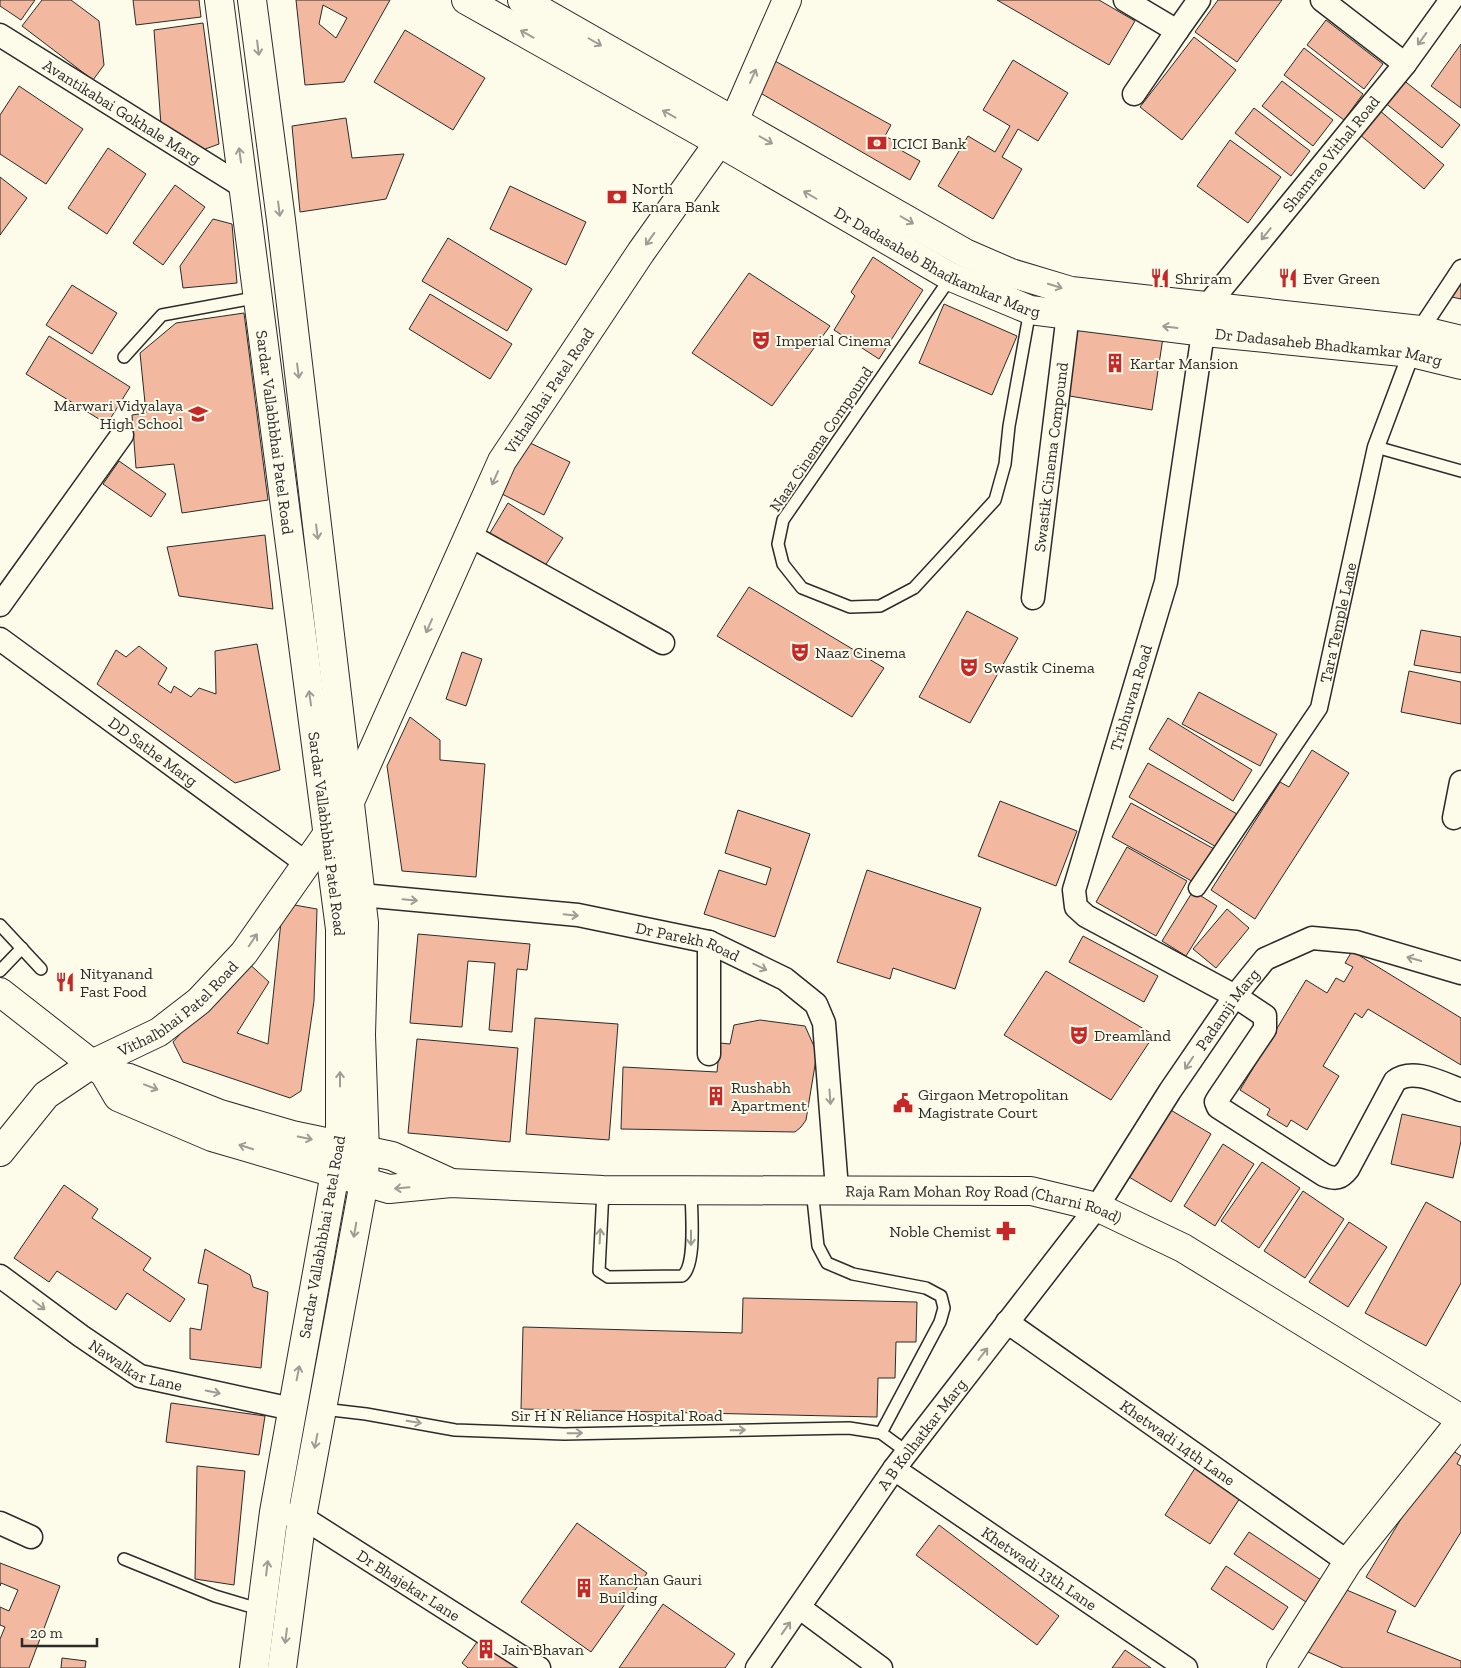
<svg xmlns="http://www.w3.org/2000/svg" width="1461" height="1668" font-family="'Zilla Slab',serif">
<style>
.building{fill:#f2b8a0;stroke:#2b2b2b;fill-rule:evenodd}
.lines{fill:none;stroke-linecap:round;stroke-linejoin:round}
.service-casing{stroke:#2b2b2b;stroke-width:14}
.pedestrian-casing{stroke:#2b2b2b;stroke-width:19}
.minor-casing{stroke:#2b2b2b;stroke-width:25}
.tertiary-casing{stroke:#2b2b2b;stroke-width:30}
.secondary-casing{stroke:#2b2b2b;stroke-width:30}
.service{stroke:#fdfbea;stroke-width:11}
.pedestrian{stroke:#fdfbea;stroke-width:16}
.minor{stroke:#fdfbea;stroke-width:22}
.tertiary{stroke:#fdfbea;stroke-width:28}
.secondary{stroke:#fdfbea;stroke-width:28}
.oneway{stroke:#9e9d94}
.labels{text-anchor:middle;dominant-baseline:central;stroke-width:4;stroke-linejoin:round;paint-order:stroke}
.street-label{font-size:16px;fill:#2b2b2b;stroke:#fdfbea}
.poi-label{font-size:16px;fill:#2b2b2b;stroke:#fdfbea;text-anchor:start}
</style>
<rect width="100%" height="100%" fill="#fdfbea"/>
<g class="building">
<path d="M0,0H35L21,20L0,6Z"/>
<path d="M42,0H71L99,21L104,65L93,80L22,26Z"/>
<path d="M133,0H199L201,17L136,25Z"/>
<path d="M296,0H390L344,82L305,85ZM323,5L347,18L336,38L319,24Z"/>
<path d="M997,0H1099L1135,21L1109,65Z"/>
<path d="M1218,0H1282L1237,62L1195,32Z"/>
<path d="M1326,20L1383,64L1364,89L1307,45Z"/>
<path d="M203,23L219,144L197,152L161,125L154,30Z"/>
<path d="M405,30L485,78L453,130L374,82Z"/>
<path d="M1194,37L1236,70L1182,140L1140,107Z"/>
<path d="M1461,44V108L1431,86Z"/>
<path d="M1304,48L1363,94L1344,120L1284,75Z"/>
<path d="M1013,60L1068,93L1038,141L1018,129L1002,157L1022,169L993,219L938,186L968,136L995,152L1010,126L983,110Z"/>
<path d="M775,61L891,125L885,136L900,144L897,148L920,161L910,180L757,91Z"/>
<path d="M1402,79L1460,125L1442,148L1384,102Z"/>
<path d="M1282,81L1333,120L1313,146L1262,106Z"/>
<path d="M19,86L83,129L46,184L0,154V115Z"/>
<path d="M1254,108L1310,151L1291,176L1235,133Z"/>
<path d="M1379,110L1444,165L1424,189L1359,134Z"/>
<path d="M346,118L352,158L404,154L386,199L300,212L292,126Z"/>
<path d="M1230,140L1281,177L1248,223L1197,186Z"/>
<path d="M108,148L146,174L107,234L68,208Z"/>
<path d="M0,177L27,198L0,235Z"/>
<path d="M175,185L205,207L163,265L133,243Z"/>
<path d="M510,186L586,222L566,265L490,229Z"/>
<path d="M213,219L232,224L237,283L183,288L180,266Z"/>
<path d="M448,238L532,289L507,331L422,281Z"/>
<path d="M873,257L923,290L879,359L834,330L855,296L851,292Z"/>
<path d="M749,273L830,326L772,406L692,353Z"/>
<path d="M1461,279V299L1447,296Z"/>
<path d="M72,285L117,313L92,354L46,325Z"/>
<path d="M430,294L512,344L490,379L409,329Z"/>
<path d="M944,304L1017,336L992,395L919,363Z"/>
<path d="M244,313L268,500L182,513L174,464L136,468L132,415L146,413L140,353L176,323Z"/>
<path d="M1079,319L1164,331L1152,410L1064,395Z"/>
<path d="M49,336L130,387L107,424L26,374Z"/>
<path d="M526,441L570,462L544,515L500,493Z"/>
<path d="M119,461L166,494L151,517L103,484Z"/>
<path d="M508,503L563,538L541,572L487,538Z"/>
<path d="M265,535L273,609L179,596L167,547Z"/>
<path d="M749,587L884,668L852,717L717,636Z"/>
<path d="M967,611L1018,638L970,723L919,697Z"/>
<path d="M1421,630L1461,637V673L1414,665Z"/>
<path d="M257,644L280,770L235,783L97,684L116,650L126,657L139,646L167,668L158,684L171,693L174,686L191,697L199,688L216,694L215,651Z"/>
<path d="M462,652L482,659L466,706L446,699Z"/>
<path d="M1409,671L1461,682V724L1401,712Z"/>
<path d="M1199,692L1277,734L1260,766L1182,724Z"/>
<path d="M410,717L440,740V760L485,764L476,877L402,871L387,766Z"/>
<path d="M1168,718L1252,770L1233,801L1149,749Z"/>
<path d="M1312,750L1349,773L1255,919L1211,890L1280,782L1289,787Z"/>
<path d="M1148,763L1237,814L1218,848L1129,797Z"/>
<path d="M1000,801L1077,831L1056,886L978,856Z"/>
<path d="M1131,803L1216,850L1197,884L1112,837Z"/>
<path d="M738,810L810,834L775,937L704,914L719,870L766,885L771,868L725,853Z"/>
<path d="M1127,847L1187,881L1156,936L1096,902Z"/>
<path d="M867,870L981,908L955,989L893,968L890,979L837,962Z"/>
<path d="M1193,891L1217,906L1186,956L1162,941Z"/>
<path d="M283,903L317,909L314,1001L301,1091L290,1098L183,1062L173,1042L245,960L269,982L237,1033L268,1044Z"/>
<path d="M1227,909L1249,928L1216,968L1193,949Z"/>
<path d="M418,934L530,944L527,970L517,969L512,1032L489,1030L495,963L468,961L462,1027L410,1023Z"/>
<path d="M1083,936L1158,976L1144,1002L1069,962Z"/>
<path d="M1352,951L1461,1018V1065L1368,1009L1362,1018L1355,1013L1323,1066L1339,1076L1307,1130L1291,1120L1287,1127L1267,1115L1270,1109L1240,1090L1306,980L1327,993L1336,978L1344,982L1353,967L1345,963Z"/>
<path d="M1046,971L1154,1035L1111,1100L1004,1035Z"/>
<path d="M535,1018L618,1024L609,1140L526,1134Z"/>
<path d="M760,1020L805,1026L817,1053L806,1120L801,1127L795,1132L621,1129L623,1067L717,1072L720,1043L730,1044L734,1025Z"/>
<path d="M417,1039L518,1048L510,1142L408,1133Z"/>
<path d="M1169,1109L1211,1134L1171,1202L1129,1177Z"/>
<path d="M1402,1114L1461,1127V1141L1453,1178L1391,1164Z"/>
<path d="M1223,1144L1254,1164L1215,1226L1184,1206Z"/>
<path d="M1262,1162L1300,1188L1259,1248L1221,1221Z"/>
<path d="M64,1185L98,1209L92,1218L151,1258L143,1270L185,1299L170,1322L127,1293L116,1310L57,1271L49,1282L14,1258Z"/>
<path d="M1303,1191L1344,1219L1305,1278L1264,1251Z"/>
<path d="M1426,1202L1461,1222V1283L1426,1346L1365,1313Z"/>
<path d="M1349,1222L1387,1247L1348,1307L1309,1282Z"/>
<path d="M205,1249L250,1275L253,1287L268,1292L261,1368L190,1359V1328L201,1330L208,1285L198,1283Z"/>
<path d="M743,1298L917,1302L916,1342H896L895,1378H878L877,1417L521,1409L523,1327L742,1333Z"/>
<path d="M171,1403L265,1416L259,1455L166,1442Z"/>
<path d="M1445,1446L1461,1456L1457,1464L1461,1466V1532L1415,1607L1366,1577Z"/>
<path d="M1197,1465L1242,1495L1210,1544L1165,1515Z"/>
<path d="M197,1466L245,1471L234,1585L195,1579Z"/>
<path d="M577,1523L647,1573L591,1652L521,1602Z"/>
<path d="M939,1525L1059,1616L1037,1645L916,1555Z"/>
<path d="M1249,1532L1327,1584L1312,1606L1234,1554Z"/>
<path d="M0,1563L60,1586L29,1668H0V1639L5,1627L0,1625V1607L9,1611L18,1590L1,1583L0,1586Z"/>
<path d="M1226,1566L1288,1607L1273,1630L1211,1589Z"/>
<path d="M1342,1588L1396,1611L1387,1632L1461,1661V1668H1343L1308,1652Z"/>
<path d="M663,1604L735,1654L725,1668H619Z"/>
<path d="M482,1635L527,1668H468L462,1663Z"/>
<path d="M1125,1650L1151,1668H1112Z"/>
<path d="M62,1658L86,1661L85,1668H61Z"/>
</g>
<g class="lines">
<defs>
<g id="service">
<path d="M951,277L783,520L778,544L783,564L802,588L850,607L880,606L914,588L995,500L1005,464L1009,426L1030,310"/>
<path d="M124,357L162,315L259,297"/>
<path d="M1376,447L1461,471"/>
<path d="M0,925L41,969"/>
<path d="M0,971L22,948"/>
<path d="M812,1189L818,1246L827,1263L853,1274L926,1288L941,1296L944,1308L940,1322L881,1433"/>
<path d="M603,1190L599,1271L608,1277L682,1276C697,1266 691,1208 691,1189"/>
<path d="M323,1409L366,1414L455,1430L564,1434L849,1428L881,1433L907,1452"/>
<path d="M124,1559L215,1596L262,1610"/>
</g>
<g id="pedestrian">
<path id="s1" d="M1197,888L1319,708L1376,447L1420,330L1461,268"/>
</g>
<g id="minor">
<path d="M1125,0L1177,31L1199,0"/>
<path d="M1322,0L1405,64"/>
<path d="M1451,0L1405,64L1207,306L1166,582L1074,890L1076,907L1086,916L1235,996L1265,1016V1029L1219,1097L1216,1102L1218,1107L1324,1175C1336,1180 1341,1178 1348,1169L1395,1081C1413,1067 1441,1083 1461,1090"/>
<path id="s2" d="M0,35L245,188"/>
<path d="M1134,94L1177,31"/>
<path d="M469,535L663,643"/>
<path id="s3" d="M1033,598L1068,314"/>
<path d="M0,605L122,435"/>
<path id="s4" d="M0,639L306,863"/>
<path d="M1454,818L1461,782"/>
<path id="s5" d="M361,895L578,915L709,942L785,979L816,1004L824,1023L837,1189"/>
<path d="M709,942V1054"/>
<path id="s6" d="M0,1276L81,1336L140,1376L292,1409"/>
<path id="s7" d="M1007,1322L1348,1562"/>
<path id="s8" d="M894,1469L1186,1668"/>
<path id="s9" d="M274,1512L302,1517L539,1668"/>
<path d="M0,1523L31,1537"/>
<path d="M800,1608L881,1668"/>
<path id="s10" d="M757,1668L894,1469L1097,1207L1170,1091L1235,996L1265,959L1312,938L1356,942L1461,973"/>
</g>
<g id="tertiary">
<path id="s11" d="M349,804L502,461L641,252L734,121L787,0"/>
<path id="s12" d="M0,992L92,1064L159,1032L199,1001L244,953L328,833"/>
<path d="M1281,1668L1348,1562L1461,1421"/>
</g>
<g id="secondary">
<path id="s13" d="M219,0L340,929V1145L274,1512L254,1668"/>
<path d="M252,0L281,220L364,923L361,1035L365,1152L364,1182L302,1517L282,1668"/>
<path id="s14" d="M466,0L720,143L951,277L1030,310L1205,332L1412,353L1461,365"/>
<path d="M522,0L965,253L1011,273L1071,291L1420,330L1461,340"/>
<path d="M104,1073L129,1078L220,1114L292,1135L392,1156L449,1182"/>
<path id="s15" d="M0,1152L46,1095L92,1064L104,1073L118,1097L212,1137L389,1189L451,1183L603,1190L1031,1191L1097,1207L1183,1248L1461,1419"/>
</g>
</defs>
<use href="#service" class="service-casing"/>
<use href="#pedestrian" class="pedestrian-casing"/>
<use href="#minor" class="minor-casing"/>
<use href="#tertiary" class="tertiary-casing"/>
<use href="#secondary" class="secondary-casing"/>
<use href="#service" class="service"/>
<use href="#pedestrian" class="pedestrian"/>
<use href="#minor" class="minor"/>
<use href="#tertiary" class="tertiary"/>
<use href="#secondary" class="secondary"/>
</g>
<defs><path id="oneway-shaft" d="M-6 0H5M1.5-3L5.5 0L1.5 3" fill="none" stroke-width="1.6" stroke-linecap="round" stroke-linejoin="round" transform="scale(1.25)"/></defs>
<g class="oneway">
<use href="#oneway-shaft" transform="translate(527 34) rotate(-151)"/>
<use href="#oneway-shaft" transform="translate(1422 39) rotate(126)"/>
<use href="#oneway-shaft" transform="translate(595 42) rotate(30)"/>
<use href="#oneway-shaft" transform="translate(258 48) rotate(83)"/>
<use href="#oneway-shaft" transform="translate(753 76) rotate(-66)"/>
<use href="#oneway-shaft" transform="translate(669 114) rotate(-151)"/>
<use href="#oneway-shaft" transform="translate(766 140) rotate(30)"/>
<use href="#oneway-shaft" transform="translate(240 155) rotate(-98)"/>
<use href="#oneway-shaft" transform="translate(810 195) rotate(-150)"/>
<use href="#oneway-shaft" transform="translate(279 209) rotate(83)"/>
<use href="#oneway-shaft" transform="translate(907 220) rotate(30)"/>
<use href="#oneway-shaft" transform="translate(1266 234) rotate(129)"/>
<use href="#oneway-shaft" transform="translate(650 239) rotate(126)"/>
<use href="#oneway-shaft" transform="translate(1055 286) rotate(17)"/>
<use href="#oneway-shaft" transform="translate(1170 327) rotate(-173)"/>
<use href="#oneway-shaft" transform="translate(298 371) rotate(83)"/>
<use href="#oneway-shaft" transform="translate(495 478) rotate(114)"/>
<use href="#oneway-shaft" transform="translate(317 532) rotate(83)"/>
<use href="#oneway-shaft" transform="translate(429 626) rotate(114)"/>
<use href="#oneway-shaft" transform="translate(310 698) rotate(-98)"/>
<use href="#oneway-shaft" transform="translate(410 900) rotate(5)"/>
<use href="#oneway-shaft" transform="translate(571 915) rotate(6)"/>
<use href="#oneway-shaft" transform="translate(253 940) rotate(-56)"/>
<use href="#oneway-shaft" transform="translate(1414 959) rotate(-164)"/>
<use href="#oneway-shaft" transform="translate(760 967) rotate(26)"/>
<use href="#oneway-shaft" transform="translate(1189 1063) rotate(124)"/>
<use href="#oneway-shaft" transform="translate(340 1079) rotate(-90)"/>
<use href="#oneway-shaft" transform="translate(151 1087) rotate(21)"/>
<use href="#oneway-shaft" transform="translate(830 1097) rotate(86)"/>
<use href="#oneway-shaft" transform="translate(305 1138) rotate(12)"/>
<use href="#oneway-shaft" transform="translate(246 1147) rotate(-162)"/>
<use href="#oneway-shaft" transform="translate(402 1188) rotate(175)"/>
<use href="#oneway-shaft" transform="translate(355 1230) rotate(100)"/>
<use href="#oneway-shaft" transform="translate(600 1236) rotate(-87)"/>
<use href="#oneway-shaft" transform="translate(691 1238) rotate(90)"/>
<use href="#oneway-shaft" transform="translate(39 1305) rotate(37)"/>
<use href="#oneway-shaft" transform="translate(983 1354) rotate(-52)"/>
<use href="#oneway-shaft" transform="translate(298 1373) rotate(-79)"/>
<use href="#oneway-shaft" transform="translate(213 1392) rotate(12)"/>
<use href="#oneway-shaft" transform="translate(414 1422) rotate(10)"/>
<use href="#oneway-shaft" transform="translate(738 1430) rotate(-1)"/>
<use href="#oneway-shaft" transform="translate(575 1433) rotate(-1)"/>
<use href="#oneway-shaft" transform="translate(316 1441) rotate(101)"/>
<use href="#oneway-shaft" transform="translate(267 1568) rotate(-83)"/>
<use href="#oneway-shaft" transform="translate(786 1628) rotate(-55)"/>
<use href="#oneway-shaft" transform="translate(286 1636) rotate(97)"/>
</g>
<defs>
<symbol id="bank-bare" viewBox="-9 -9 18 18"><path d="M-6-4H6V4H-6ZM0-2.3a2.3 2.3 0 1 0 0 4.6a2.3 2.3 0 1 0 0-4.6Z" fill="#c62828" stroke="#fdfbea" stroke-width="2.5" paint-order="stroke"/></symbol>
<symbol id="restaurant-bare" viewBox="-9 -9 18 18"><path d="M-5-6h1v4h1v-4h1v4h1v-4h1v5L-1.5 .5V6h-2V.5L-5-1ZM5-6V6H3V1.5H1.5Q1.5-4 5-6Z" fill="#c62828" stroke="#fdfbea" stroke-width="2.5" paint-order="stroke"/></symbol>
<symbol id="theatre-bare" viewBox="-9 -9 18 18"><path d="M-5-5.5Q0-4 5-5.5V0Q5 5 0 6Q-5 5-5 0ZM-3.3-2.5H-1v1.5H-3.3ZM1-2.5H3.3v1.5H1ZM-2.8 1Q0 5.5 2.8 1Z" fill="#c62828" stroke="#fdfbea" stroke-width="2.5" paint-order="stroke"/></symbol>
<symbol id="building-bare" viewBox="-9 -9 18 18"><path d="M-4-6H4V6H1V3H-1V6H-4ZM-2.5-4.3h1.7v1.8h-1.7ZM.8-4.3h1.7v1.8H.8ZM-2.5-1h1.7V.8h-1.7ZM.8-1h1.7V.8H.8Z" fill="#c62828" stroke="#fdfbea" stroke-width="2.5" paint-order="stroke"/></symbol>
<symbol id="school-bare" viewBox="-9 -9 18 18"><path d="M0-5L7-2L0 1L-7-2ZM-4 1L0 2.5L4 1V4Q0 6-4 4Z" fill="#c62828" stroke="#fdfbea" stroke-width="2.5" paint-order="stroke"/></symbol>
<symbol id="civic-bare" viewBox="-9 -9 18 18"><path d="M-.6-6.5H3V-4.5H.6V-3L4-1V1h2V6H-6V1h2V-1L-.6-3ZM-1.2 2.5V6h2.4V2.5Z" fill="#c62828" stroke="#fdfbea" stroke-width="2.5" paint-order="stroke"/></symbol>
<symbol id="pharmacy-bare" viewBox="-9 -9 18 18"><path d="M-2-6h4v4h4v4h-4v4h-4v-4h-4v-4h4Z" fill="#c62828" stroke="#fdfbea" stroke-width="2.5" paint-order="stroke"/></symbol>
</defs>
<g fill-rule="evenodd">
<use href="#bank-bare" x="863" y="129" width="28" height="28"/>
<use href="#bank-bare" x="603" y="183" width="28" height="28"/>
<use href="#restaurant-bare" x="1146" y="264" width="28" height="28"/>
<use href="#restaurant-bare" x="1274" y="264" width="28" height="28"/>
<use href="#theatre-bare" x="747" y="326" width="28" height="28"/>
<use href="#building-bare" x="1101" y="349" width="28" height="28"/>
<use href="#school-bare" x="184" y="400" width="28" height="28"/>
<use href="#theatre-bare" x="786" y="638" width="28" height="28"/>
<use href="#theatre-bare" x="955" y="653" width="28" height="28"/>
<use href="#restaurant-bare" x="51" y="968" width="28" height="28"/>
<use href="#theatre-bare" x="1065" y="1021" width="28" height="28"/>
<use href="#building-bare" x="702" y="1082" width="28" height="28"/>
<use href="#civic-bare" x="889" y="1089" width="28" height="28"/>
<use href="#pharmacy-bare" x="992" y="1217" width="28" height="28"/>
<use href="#building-bare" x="570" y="1574" width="28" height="28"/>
<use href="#building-bare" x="472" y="1635" width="28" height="28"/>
</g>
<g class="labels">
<g class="street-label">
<text stroke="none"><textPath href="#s2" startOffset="144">Avantikabai Gokhale Marg</textPath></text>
<text transform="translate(1331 154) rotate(-51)">Shamrao Vithal Road</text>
<text stroke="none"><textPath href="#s14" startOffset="540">Dr Dadasaheb Bhadkamkar Marg</textPath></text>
<text stroke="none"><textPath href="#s14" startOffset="945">Dr Dadasaheb Bhadkamkar Marg</textPath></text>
<text stroke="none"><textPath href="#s11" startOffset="460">Vithalbhai Patel Road</textPath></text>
<text stroke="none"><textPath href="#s13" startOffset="436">Sardar Vallabhbhai Patel Road</textPath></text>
<text transform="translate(821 439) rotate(-56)">Naaz Cinema Compound</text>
<text stroke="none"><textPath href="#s3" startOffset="142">Swastik Cinema Compound</textPath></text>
<text stroke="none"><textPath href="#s1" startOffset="305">Tara Temple Lane</textPath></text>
<text transform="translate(1131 698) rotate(-73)">Tribhuvan Road</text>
<text stroke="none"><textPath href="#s4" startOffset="190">DD Sathe Marg</textPath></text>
<text stroke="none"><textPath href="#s13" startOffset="841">Sardar Vallabhbhai Patel Road</textPath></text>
<text stroke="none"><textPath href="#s5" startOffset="331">Dr Parekh Road</textPath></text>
<text stroke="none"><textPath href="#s12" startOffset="220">Vithalbhai Patel Road</textPath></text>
<text stroke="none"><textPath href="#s10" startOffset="810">Padamji Marg</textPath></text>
<text stroke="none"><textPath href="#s15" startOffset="1055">Raja Ram Mohan Roy Road (Charni Road)</textPath></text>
<text transform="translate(322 1237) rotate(-80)">Sardar Vallabhbhai Patel Road</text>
<text stroke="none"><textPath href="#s6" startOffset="164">Nawalkar Lane</textPath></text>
<text x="617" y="1415">Sir H N Reliance Hospital Road</text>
<text stroke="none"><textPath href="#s10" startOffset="286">A B Kolhatkar Marg</textPath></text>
<text stroke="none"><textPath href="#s7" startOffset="209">Khetwadi 14th Lane</textPath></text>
<text stroke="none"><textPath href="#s8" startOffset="176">Khetwadi 13th Lane</textPath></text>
<text stroke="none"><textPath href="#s9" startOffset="155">Dr Bhajekar Lane</textPath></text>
</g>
<g class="poi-label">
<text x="892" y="143">ICICI Bank</text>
<text x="632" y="188">North<tspan x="632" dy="18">Kanara Bank</tspan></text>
<text x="1175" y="278">Shriram</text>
<text x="1303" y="278">Ever Green</text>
<text x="776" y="340">Imperial Cinema</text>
<text x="1130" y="363">Kartar Mansion</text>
<text x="183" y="405" text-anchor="end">Marwari Vidyalaya<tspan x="183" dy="18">High School</tspan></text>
<text x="815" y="652">Naaz Cinema</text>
<text x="984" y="667">Swastik Cinema</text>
<text x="80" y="973">Nityanand<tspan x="80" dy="18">Fast Food</tspan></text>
<text x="1094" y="1035">Dreamland</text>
<text x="731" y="1087">Rushabh<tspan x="731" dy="18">Apartment</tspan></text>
<text x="918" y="1094">Girgaon Metropolitan<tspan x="918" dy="18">Magistrate Court</tspan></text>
<text x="991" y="1231" text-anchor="end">Noble Chemist</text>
<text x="599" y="1579">Kanchan Gauri<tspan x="599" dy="18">Building</tspan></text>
<text x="501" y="1649">Jain Bhavan</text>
</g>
</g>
<path d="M22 1638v8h75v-8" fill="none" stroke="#2b2b2b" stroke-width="2.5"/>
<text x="30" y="1638" font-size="15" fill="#2b2b2b" stroke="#fdfbea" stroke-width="4" paint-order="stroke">20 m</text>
</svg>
